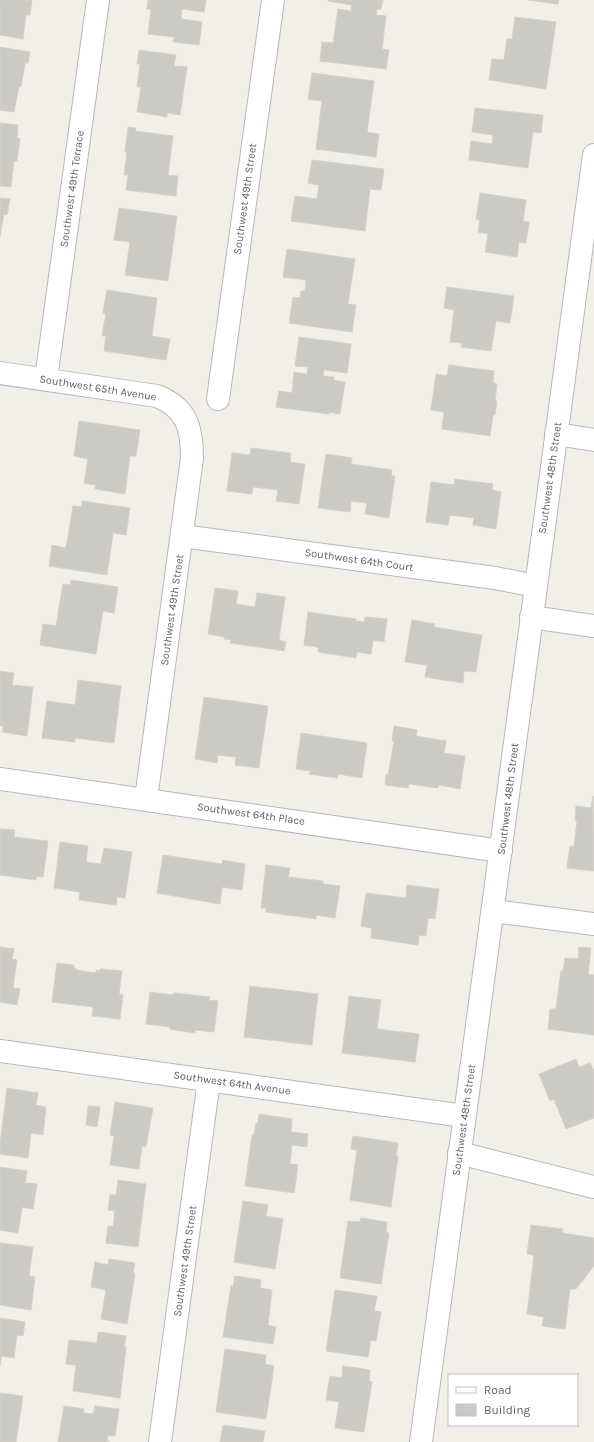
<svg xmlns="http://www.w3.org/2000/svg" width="594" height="1442" font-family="Karla,sans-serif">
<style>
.building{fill:#cccac5;stroke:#d6d1c6}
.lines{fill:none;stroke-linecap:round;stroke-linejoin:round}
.minor-casing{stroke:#b5b8bc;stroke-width:24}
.tertiary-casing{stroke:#b5b8bc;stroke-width:24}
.minor{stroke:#fff;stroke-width:22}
.tertiary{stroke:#fff;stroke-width:22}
.labels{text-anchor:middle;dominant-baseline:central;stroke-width:3;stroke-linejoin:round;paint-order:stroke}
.street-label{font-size:11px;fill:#5f6368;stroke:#fff}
</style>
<rect width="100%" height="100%" fill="#f1efe8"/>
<g class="building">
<path d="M0,0H32L30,15H26L23,39L0,35Z"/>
<path d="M148,0H206L204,12L182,9L181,19L202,22L199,45L173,42L174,37L148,34L151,9H147Z"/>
<path d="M328,0H383L381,9H377L376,15L386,16L382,49L389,50L386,69L320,61L322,42L333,43L338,9L351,11L352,5L328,1Z"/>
<path d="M528,0H559L558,4Z"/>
<path d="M515,17L556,22L546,89L489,80L492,59L504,60L507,39H512Z"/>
<path d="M0,47L30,52L28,63H25L21,87L19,86L14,112L0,110Z"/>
<path d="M139,50L176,55L174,66L187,67L180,115L167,113V117L137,112L141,87H137L140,64H137Z"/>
<path d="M312,73L374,81L367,132L379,134L376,157L316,149L322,101L308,99Z"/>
<path d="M475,108L543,115L541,133L533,132L528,168L469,160L471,141L492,144L493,135L472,132Z"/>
<path d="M0,123L18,125L17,138H20L17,161H14L11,187L0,186Z"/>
<path d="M128,127L136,128L135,131L173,136L168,175L178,176L176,196L126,190L128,175H124L127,153L125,152Z"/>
<path d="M312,160L384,169L381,190L370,189L365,231L291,221L295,196L317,199L319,185L308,183Z"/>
<path d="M480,193L526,200L523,221L529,222L526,243L519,242L517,257L485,252L488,234L478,232L480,220L476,219Z"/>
<path d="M0,198L10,199L7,215L4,214L0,236Z"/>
<path d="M119,208L177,216L168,281L125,275L130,242L114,240Z"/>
<path d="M287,249L355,259L348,304L356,305L352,332L289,323L293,297L300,298L301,291H305L306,280L283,277Z"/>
<path d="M447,287L514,296L510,323L496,321L491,351L461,347L462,343L450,342L454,310L444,308Z"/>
<path d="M107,290L157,298L152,336L170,339L166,360L104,351L106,336H102L106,314L103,313Z"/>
<path d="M299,337L351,344L347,373L324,370L323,376L334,377L333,380L345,382L340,414L329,412V414L276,407L279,391L292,393L294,372L307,374L308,367L295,366Z"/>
<path d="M449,365L494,371L493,383L497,384L495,401H497L495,415H493L490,436L442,429L444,412L431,410L436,374L447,376Z"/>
<path d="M79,421L140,430L136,456H130L125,494L95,489L96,485L84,483L88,459L74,456Z"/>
<path d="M251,448L291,453L290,462L305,464L299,504L276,501L278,490L253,487L252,494L227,491L232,453L250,455Z"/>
<path d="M326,454L352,458L351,464L392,470L391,476H395L389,518L365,514L367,503L351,501L350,512L318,508Z"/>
<path d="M455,479L493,484L492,490L501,492L496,529L473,525L474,518L450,515L448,525L426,522L431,482L454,485Z"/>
<path d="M82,501L130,508L126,535L113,533L107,575L49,566L52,545L66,548L73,506L81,507Z"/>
<path d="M71,580L118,587L114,613L103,611L96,654L40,645L43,624L56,626L63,584L70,585Z"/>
<path d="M215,588L238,591L236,604L255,607L257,593L285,597L279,640L286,642L284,651L230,643L231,640L224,639L225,637L208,634Z"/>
<path d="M308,612L356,619V621L364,622L365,617L387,619L384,642L373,640L371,654L357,652L356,658L318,652V647L304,645Z"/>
<path d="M412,620L435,624L434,627L482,635L476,672L464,671L463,683L425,677L427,665L405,662Z"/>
<path d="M0,671L14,673L12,685L33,687L27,736L3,732V726H0Z"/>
<path d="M78,680L121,686L114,743L75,738V742L42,738L47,701L75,705Z"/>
<path d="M204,697L268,706L259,768L235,765L236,757L218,755L217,763L195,759Z"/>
<path d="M394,726L417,730L416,736L446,741L444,753L465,756L460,789L439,785L438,788L409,784L408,788L385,785L386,774L388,775L394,741H392Z"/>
<path d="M301,733L367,743L362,778L338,774L337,778L309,774L310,771L296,769Z"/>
<path d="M593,796L594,871L567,868L570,846H574L577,821L575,820L576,806L591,808Z"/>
<path d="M0,829L15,830L14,837L48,841L43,877L37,876L36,880L0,875Z"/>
<path d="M60,842L88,846L86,862L101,864L104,848L132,852L125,898L117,897L116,905L79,900L80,892L54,888Z"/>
<path d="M163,855L222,864L223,860L245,864L242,890L222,887L220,904L157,893Z"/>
<path d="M266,865L290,868L288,877L323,881V884L340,886L335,918L316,915V919L266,912V908H261Z"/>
<path d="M407,885L439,889L435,919L428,918L426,936L419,935L418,945L371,938L372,928L361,926L366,893L406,898Z"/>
<path d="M0,947L14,949L12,959L17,960L13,988L20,989L17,1005L0,1002Z"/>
<path d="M579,947L591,948L588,974L594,975V1035L548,1029L550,1009H556L561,971H563L565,958L578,959Z"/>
<path d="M57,963L74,965V968H76V970L96,973V970L100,971V969L122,971L119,994L123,995L120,1019L92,1016L93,1007L52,1002Z"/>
<path d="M250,986L318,994L312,1045L244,1037Z"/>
<path d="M150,992L173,995L174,993L210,997L209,1000L218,1001L214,1032L195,1030V1033L170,1029V1027L146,1024Z"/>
<path d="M349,996L381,1000L377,1029L419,1034L415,1062L342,1053Z"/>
<path d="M576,1059L579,1067L590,1063L594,1071V1118L566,1129L554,1099L550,1101L539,1074Z"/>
<path d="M7,1088L38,1093L36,1105L46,1107L43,1135L31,1133L28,1158L0,1154V1144Z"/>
<path d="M115,1102L153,1108L146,1147L142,1146L139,1169L110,1165L114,1136L110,1135Z"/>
<path d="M88,1106L100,1107L97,1127L86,1125Z"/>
<path d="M259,1114L292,1119L291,1132L308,1134L307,1147L292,1145L290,1164L298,1165L294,1193L245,1186L252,1135H254L256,1123H258Z"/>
<path d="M353,1136L398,1143L396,1156H398L391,1207L350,1200L357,1150L351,1149Z"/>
<path d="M0,1167L27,1171L25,1183L37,1184L33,1209L22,1207L18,1233L0,1230Z"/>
<path d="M118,1180L146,1184L138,1247L106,1243L108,1226L113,1227L115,1211L108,1210L110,1195H116Z"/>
<path d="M243,1201L268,1205L266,1216L283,1219L275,1269L234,1262Z"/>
<path d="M361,1218L387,1222L386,1232L389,1233L381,1284L340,1278L348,1221L360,1222Z"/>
<path d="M531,1225L563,1229L562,1233L594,1238V1266L576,1289H570L565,1329L542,1326L544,1317L527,1314L534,1255L527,1254Z"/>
<path d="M0,1243L33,1247L29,1276L35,1277L31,1310L0,1305Z"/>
<path d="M109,1259L135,1263L133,1273H135L127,1324L101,1319L106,1290L91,1287L95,1262L108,1265Z"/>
<path d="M235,1276L261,1280L260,1288L272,1290L268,1325L276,1327L273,1344L223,1337L231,1286L233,1287Z"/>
<path d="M335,1290L377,1296L374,1311L381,1312L376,1341L371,1340L368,1357L326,1351Z"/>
<path d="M0,1318L25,1322L23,1336L17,1335L14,1358L1,1356L0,1366Z"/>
<path d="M98,1332L126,1336L124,1347H126L120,1398L73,1391L76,1365L66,1364L69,1340L97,1343Z"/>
<path d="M225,1349L266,1355L265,1364L274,1366L266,1419L216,1412Z"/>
<path d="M343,1366L370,1370L369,1381L372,1382L364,1432L335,1428L339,1402L326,1400L330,1376L342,1378Z"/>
<path d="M0,1393L23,1396L16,1442H0Z"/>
<path d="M64,1406L84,1409L83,1413L93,1414L95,1406L119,1409L115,1436L108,1435L107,1441L110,1442H58Z"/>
<path d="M223,1425L265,1431L263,1442H220Z"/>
</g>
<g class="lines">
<defs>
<g id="minor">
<path d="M0,373L157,396C187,408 192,428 192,458L146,799"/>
<path d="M46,379L98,0"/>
<path d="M218,399L273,0"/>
<path d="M556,434L594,440"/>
<path d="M182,536L495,578L536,586"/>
<path d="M531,617L594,626"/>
<path d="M0,779L501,851"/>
<path d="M493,911L594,924"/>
<path d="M0,1051L464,1116"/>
<path d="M459,1153L594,1187"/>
<path d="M160,1442L209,1080"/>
</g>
<path id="tertiary" d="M421,1442L594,155"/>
</defs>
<use href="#minor" class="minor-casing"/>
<use href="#tertiary" class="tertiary-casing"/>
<use href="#minor" class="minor"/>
<use href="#tertiary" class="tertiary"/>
</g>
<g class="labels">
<g class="street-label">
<text transform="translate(72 189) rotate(-82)">Southwest 49th Terrace</text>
<text transform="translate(245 199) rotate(-82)">Southwest 49th Street</text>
<text transform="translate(98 388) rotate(9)">Southwest 65th Avenue</text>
<text transform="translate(550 478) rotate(-82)">Southwest 48th Street</text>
<text transform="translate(359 560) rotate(8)">Southwest 64th Court</text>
<text transform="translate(172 610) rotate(-82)">Southwest 49th Street</text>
<text transform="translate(508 799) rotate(-83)">Southwest 48th Street</text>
<text transform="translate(251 814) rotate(8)">Southwest 64th Place</text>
<text transform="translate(232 1083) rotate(8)">Southwest 64th Avenue</text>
<text transform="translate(464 1120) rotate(-82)">Southwest 48th Street</text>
<text transform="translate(185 1261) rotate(-82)">Southwest 49th Street</text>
</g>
</g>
<rect x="448" y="1374" width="130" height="52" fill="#ffffff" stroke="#bfc1c3"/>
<rect x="456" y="1387" width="20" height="6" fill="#ffffff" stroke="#bfc1c3"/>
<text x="484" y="1394" font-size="12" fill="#5f6368">Road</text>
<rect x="456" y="1404" width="20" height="12" fill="#cccac5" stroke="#bfc1c3"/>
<text x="484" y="1414" font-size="12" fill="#5f6368">Building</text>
</svg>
